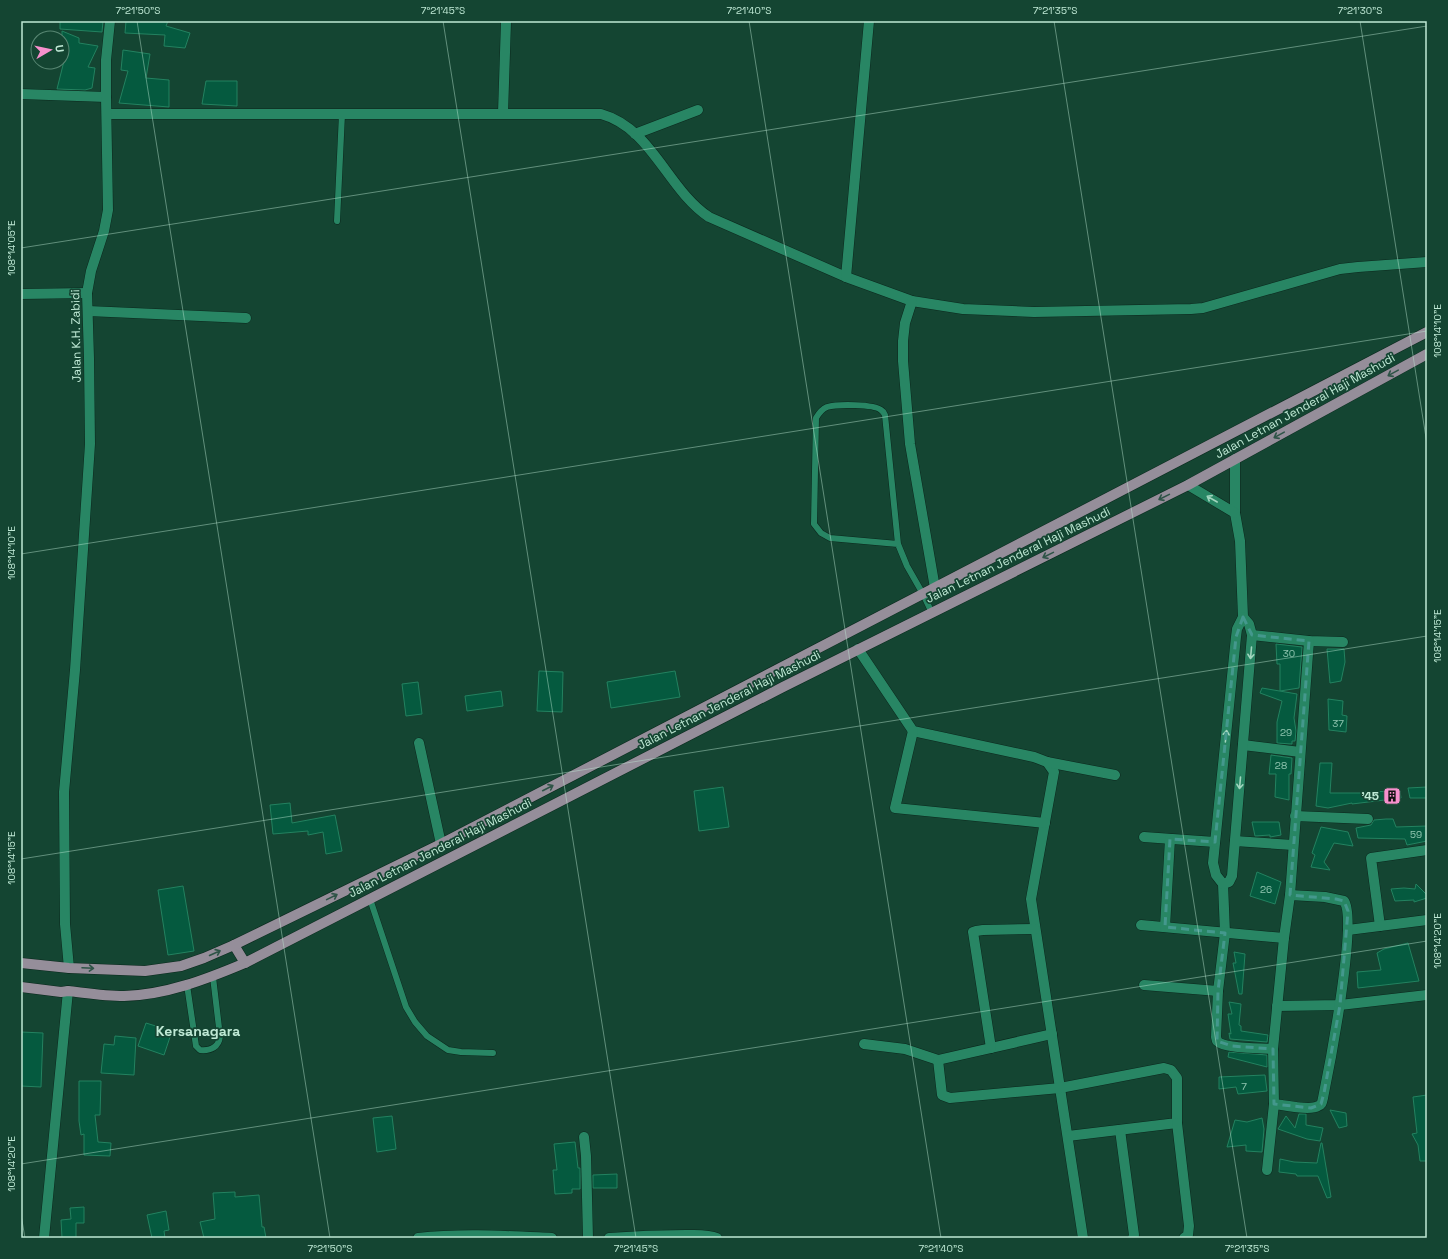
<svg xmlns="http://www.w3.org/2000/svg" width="1448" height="1259" font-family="'Space Grotesk',sans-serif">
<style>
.building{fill:#055a3f;stroke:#238260}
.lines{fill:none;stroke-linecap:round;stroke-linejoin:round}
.lane-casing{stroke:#0b281d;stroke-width:7}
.street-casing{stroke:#0b281d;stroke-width:11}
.primary-casing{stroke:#0b281d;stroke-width:11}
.lane{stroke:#288664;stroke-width:6}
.street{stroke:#288664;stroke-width:10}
.primary{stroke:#958e9a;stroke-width:10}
.oneway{stroke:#2e5447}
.oneway2{stroke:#a1d5be}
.marked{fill:none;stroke:#44988d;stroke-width:3;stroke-dasharray:8 5;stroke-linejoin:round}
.ticks{fill:none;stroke:#bfe9d5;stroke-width:1;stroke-opacity:0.45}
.labels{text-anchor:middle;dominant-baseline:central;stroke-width:3.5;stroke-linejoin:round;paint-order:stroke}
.number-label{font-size:10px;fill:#90c5b0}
.street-label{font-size:12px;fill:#bfe9d5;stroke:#144532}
.poi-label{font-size:12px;font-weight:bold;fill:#bfe9d5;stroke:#144532;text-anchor:end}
.quarter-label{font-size:14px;font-weight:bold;fill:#bfe9d5;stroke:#144532}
.neatline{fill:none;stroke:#bfe9d5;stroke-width:1.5}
.ticks-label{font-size:10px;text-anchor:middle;fill:#bfe9d5}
</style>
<rect width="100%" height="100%" fill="#144532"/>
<g class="building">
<path d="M60,21H103L102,32L60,29Z"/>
<path d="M126,21H168L166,26L190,33L185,48L164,46L165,35L125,33Z"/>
<path d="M62,31L79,38V43L98,46L88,67L95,68L92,88L85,90L57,89L66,53L62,52Z"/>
<path d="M123,50L150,54L146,78L169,80V107L119,103L128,71L121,70Z"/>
<path d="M206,81H237V106L202,104Z"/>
<path d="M1276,644L1302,647L1299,688L1280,691V664H1277Z"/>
<path d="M1327,649H1344L1345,662L1341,681L1330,683Z"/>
<path d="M539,671L563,672L562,712L537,711Z"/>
<path d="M675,671L680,697L611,708L607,682Z"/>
<path d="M418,682L422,714L406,716L402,684Z"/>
<path d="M1262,688L1297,694L1294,718L1296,731L1295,741H1292V744L1277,743V722L1282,701L1260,693Z"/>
<path d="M501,691L503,706L467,711L465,696Z"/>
<path d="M1328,699L1343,701L1342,715L1347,716L1346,732L1329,730Z"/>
<path d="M1271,755L1292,758L1291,774H1289V800L1275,797L1276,774H1269Z"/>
<path d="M1320,763H1332L1330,793H1364L1363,792L1400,791L1401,798L1352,804V803L1328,808L1316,806Z"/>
<path d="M723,787L729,827L699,831L694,791Z"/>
<path d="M1427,787V798H1410L1408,788Z"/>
<path d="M290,803L292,823L335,815L342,851L326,854L323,832L308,835V831L273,834L270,805Z"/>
<path d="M1386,819H1393L1396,827L1427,826V841L1407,845L1405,839L1358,838L1356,828L1371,825L1374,820Z"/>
<path d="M1252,822H1279L1281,835L1270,837V835L1255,836Z"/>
<path d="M1321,827L1348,832L1353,846L1334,843L1324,862L1330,870L1311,867L1315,855L1312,853Z"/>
<path d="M1257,872L1281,882L1275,904L1250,896Z"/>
<path d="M1416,884L1427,895V898L1414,902V900L1395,901L1391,889L1404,888L1415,889Z"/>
<path d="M183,886L194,951L168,955L158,890Z"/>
<path d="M1408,943L1419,981L1358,988L1357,972L1381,970L1377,953L1384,949Z"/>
<path d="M1234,952L1245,954L1242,994H1239L1233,963H1236Z"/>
<path d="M1229,1002L1241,1004L1239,1025L1241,1026V1031L1268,1035L1267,1042L1230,1039L1229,1033L1231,1034L1228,1014H1232Z"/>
<path d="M146,1023L172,1031L164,1055L138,1046Z"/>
<path d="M21,1032L43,1033L41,1087L21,1086Z"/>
<path d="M115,1036L136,1038L134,1075L101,1073L104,1044L114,1045Z"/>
<path d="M1229,1052L1267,1055V1067L1228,1057Z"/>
<path d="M1265,1075L1267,1091L1238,1094L1236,1087L1219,1089V1077Z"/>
<path d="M79,1081H101L100,1115H95L98,1142L111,1143L110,1156L84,1155V1134L81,1135L79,1121Z"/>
<path d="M1427,1095V1161H1420L1418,1145L1412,1134L1417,1133L1413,1097Z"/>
<path d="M1330,1110L1346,1113L1347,1126L1339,1128Z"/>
<path d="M1299,1114H1306V1125L1323,1128L1320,1141L1307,1139L1278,1129L1286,1116L1295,1128Z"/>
<path d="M392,1116L396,1149L377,1152L373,1118Z"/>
<path d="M1262,1118L1264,1129L1262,1152L1246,1151V1145L1227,1147L1235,1120L1247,1122Z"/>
<path d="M575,1142L578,1168H580V1189H572V1193L555,1194L553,1170H557L554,1144Z"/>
<path d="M1321,1143H1322L1331,1197L1327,1198L1318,1176H1297L1296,1174L1279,1172L1280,1159L1294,1162L1317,1163Z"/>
<path d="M617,1174V1188H593V1175Z"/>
<path d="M235,1192V1197L259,1195L262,1227H264L266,1238H204L200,1222L215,1219L213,1193Z"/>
<path d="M84,1207V1223H76V1238H62L61,1220L71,1219L70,1208Z"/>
<path d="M166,1211L169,1230L164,1231L165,1238H152L147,1215Z"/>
</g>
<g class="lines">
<defs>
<g id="lane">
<path d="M337,221L342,114"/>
<path d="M898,544L830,538L821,533L814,524L816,418C819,413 822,409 827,407C837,404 874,404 881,410C883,411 884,413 885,415L898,544L907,566L923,594L932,613"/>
<path d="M370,899L406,1007L415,1022L427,1036L448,1050L461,1052L493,1053"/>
<path d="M187,985L196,1046L200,1050C211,1051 219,1047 220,1036L213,977"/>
</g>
<g id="street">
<path d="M21,94L106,97"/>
<path d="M503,113L506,22"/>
<path d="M107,114H601C652,128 667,189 709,217L846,277L912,301L963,309L1034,312L1191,309L1203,308L1340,269L1358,267L1427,262"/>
<path d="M635,134L698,110"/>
<path d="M846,277L869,21"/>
<path d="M21,294L87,293"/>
<path d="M912,301L905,323L903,341V361L910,444L935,588"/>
<path d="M88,311L246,318"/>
<path d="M1235,459V513L1240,541L1243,617L1237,629L1236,637L1213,863L1216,875L1223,884L1225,933L1218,991L1216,1037L1217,1041C1224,1049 1261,1048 1273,1049"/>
<path d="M1188,485L1235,513"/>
<path d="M1252,635L1309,641L1343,642"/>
<path d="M858,649L913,731L1034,757L1047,762L1054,772L1031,899L1083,1238"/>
<path d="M913,731L895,808L1045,823"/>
<path d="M419,743L441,844"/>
<path d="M1243,745L1300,752"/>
<path d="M1047,762L1115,775"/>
<path d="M1295,816L1368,819"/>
<path d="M1144,837L1215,842"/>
<path d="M1235,841L1293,845"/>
<path d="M1223,884L1229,882L1232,876L1252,635L1249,624L1243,617"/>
<path d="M1141,925L1284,938"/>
<path d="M1380,926L1371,858L1427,850"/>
<path d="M1165,927L1170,839"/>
<path d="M1348,930L1427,920"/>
<path d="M69,968L65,924L64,792L75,670L90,444L89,358L87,293L91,271L104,231L108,210L106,97V60L110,21"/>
<path d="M1144,985L1218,991"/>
<path d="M1277,1006L1340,1005L1427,995"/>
<path d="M864,1044L905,1049L938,1060L1052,1034"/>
<path d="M991,1048L973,932L976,931L983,930L1035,929"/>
<path d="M938,1060L942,1095L950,1098L1060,1088L1164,1068L1171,1070L1177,1078V1123L1068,1136"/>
<path d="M1274,1104C1284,1105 1310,1111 1318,1106C1322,1105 1322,1102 1323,1098C1329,1069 1358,920 1344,901L1325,897L1290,895"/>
<path d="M1177,1123L1189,1226L1188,1235L1184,1238"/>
<path d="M1120,1130L1134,1235L1133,1238"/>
<path d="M584,1137L586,1156L588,1238"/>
<path d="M1267,1170L1274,1104L1273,1049L1284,938L1290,895L1309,641"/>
<path d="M44,1238L68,991"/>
<path d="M418,1238C462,1233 508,1236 552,1238"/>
<path d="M609,1238C635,1236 660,1235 686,1235C696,1235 708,1234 717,1238"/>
</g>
<g id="primary">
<path d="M234,945L245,963"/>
<path d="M21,963L69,968L145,971L181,966L204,958L234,945L441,844L1427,332"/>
<path d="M21,987L61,992L68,991C86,993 105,996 124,996C166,995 207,979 245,963L783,687L1188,485L1427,354"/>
</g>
</defs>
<use href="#lane" class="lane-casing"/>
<use href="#street" class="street-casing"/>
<use href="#primary" class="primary-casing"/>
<use href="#lane" class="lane"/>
<use href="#street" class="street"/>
<use href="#primary" class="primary"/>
</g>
<defs><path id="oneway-shaft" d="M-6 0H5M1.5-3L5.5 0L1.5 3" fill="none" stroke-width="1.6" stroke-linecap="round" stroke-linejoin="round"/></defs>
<g class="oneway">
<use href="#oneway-shaft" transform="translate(1393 373) rotate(151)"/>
<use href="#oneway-shaft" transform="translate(1279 435) rotate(151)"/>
<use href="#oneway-shaft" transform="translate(1164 497) rotate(154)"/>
<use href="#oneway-shaft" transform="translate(1048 555) rotate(154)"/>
<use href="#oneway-shaft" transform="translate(548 788) rotate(-27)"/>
<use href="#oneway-shaft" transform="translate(332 897) rotate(-26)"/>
<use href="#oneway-shaft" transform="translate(215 953) rotate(-24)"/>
<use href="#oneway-shaft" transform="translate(88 968) rotate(3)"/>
</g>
<g class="oneway2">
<use href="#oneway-shaft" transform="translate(1212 499) rotate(-150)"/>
<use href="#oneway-shaft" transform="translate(1251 653) rotate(95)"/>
<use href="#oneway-shaft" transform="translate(1226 736) rotate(-84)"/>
<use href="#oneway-shaft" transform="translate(1240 783) rotate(95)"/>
</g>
<path class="marked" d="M1243,617L1252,635L1309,641L1290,895L1336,899L1344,901L1348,911L1340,1005L1324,1093L1321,1104L1311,1108L1274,1104L1273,1049L1232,1046L1217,1041L1218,991L1225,933L1165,927L1170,839L1215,842L1236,637Z"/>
<path class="ticks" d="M137,21L330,1238M443,21L636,1238M749,21L941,1238M1054,21L1247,1238M1360,21L1427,444M21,248L1427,26M21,554L1427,331M21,859L1427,636M21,1164L1427,941M21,1215L25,1238"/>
<defs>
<symbol id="building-square" viewBox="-11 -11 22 22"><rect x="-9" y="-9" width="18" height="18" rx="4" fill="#f790cd" stroke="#144532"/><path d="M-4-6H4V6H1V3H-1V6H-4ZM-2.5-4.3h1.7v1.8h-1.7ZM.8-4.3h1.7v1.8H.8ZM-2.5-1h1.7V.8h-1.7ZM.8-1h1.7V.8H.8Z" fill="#111"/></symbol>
</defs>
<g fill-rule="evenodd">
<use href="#building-square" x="1382" y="786" width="20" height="20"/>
</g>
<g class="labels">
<g class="number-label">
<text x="1289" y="653">30</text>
<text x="1338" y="723">37</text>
<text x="1286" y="732">29</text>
<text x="1281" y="765">28</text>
<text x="1416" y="834">59</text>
<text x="1266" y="889">26</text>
<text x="1244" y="1086">7</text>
</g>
<g class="street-label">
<text transform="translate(76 336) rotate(-91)">Jalan K.H. Zabidi</text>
<text transform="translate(1305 406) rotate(-29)">Jalan Letnan Jenderal Haji Mashudi</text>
<text transform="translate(1018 555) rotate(-26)">Jalan Letnan Jenderal Haji Mashudi</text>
<text transform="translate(729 700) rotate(-27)">Jalan Letnan Jenderal Haji Mashudi</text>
<text transform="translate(440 848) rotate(-27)">Jalan Letnan Jenderal Haji Mashudi</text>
</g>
<g class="poi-label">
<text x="1379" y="796">'45</text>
</g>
<g class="quarter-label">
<text x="198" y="1031">Kersanagara</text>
</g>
</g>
<rect width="1448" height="1259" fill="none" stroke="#144532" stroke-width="44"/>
<g transform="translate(50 50) rotate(81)"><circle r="19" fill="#144532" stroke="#588773"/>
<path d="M0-3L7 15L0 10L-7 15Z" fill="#f790cd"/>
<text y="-6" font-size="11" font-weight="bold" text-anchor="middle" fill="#bfe9d5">U</text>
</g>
<rect x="22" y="22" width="1404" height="1215" class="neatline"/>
<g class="ticks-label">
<text x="138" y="14">7°21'50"S</text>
<text x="443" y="14">7°21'45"S</text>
<text x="749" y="14">7°21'40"S</text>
<text x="1055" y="14">7°21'35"S</text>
<text x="1360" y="14">7°21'30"S</text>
<text transform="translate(11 248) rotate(-90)" y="4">108°14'05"E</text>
<text transform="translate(1437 331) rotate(-90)" y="4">108°14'10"E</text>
<text transform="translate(11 553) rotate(-90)" y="4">108°14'10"E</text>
<text transform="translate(1437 636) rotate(-90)" y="4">108°14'15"E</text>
<text transform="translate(11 858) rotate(-90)" y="4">108°14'15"E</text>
<text transform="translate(1437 941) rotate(-90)" y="4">108°14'20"E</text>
<text transform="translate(11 1164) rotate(-90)" y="4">108°14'20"E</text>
<text x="330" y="1252">7°21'50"S</text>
<text x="636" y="1252">7°21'45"S</text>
<text x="941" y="1252">7°21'40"S</text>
<text x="1247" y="1252">7°21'35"S</text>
</g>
</svg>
